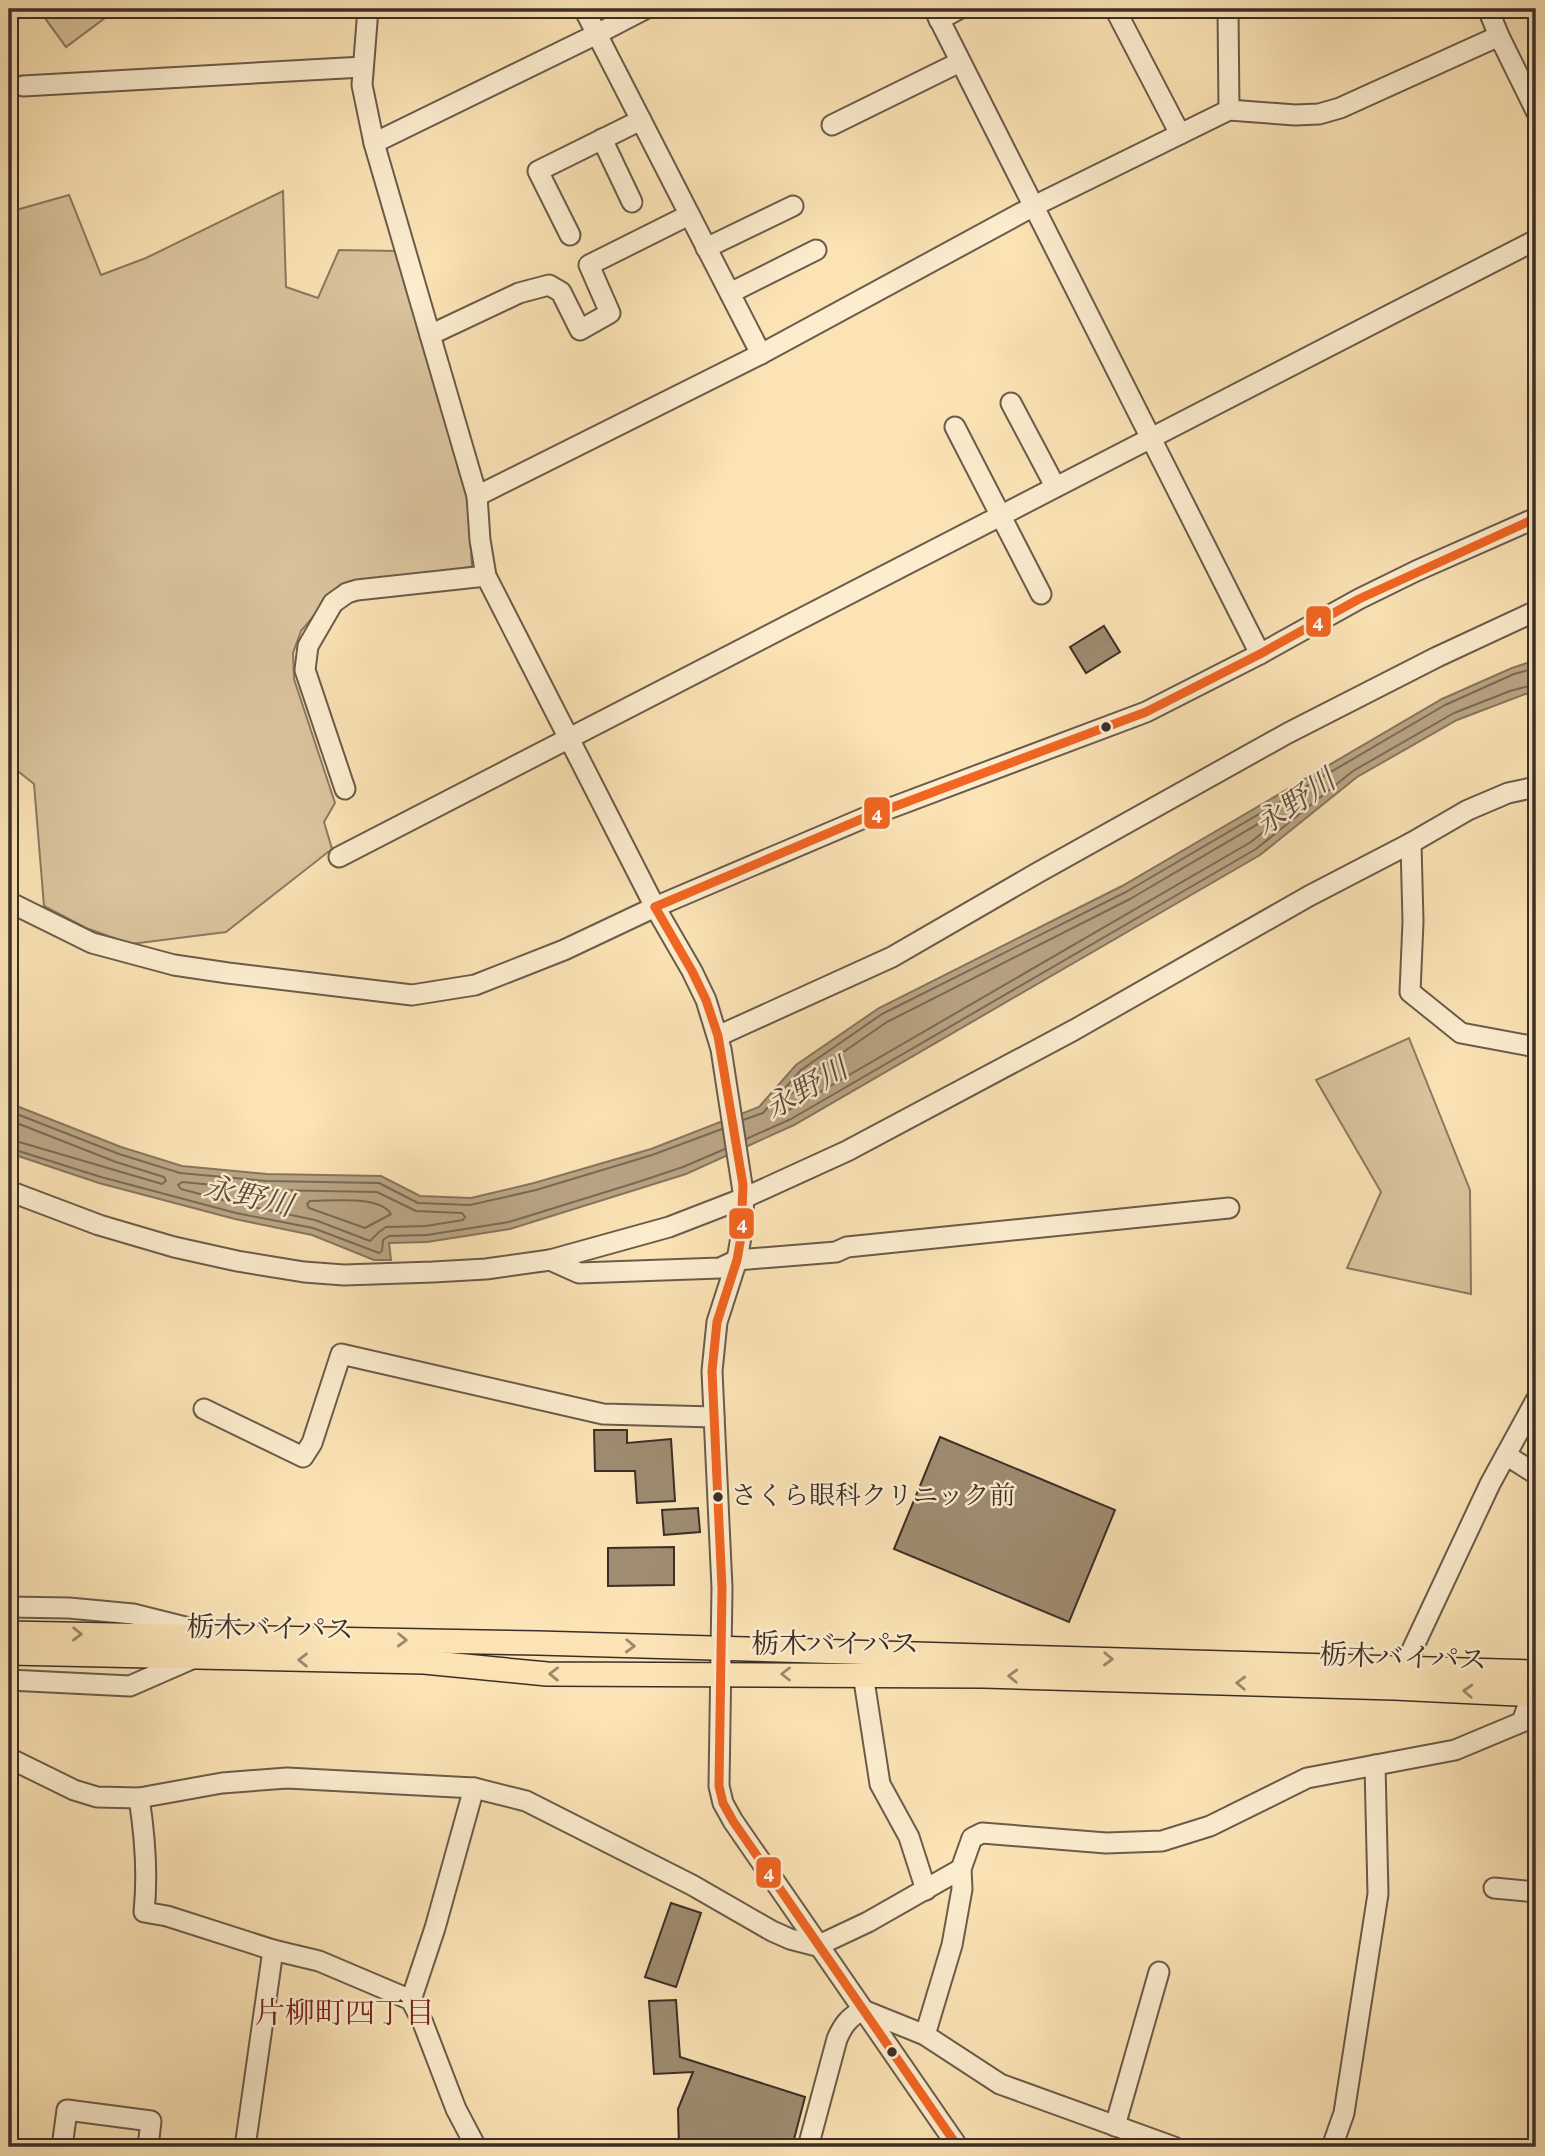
<svg xmlns="http://www.w3.org/2000/svg" width="1545" height="2156" font-family="Vollkorn,'Noto Serif JP',serif">
<style>
.green{fill:#dac49d;stroke:#8a7962;stroke-width:2}
.water{fill:#baa585;stroke:#87755f;stroke-width:2}
.lines{fill:none;stroke-linecap:round;stroke-linejoin:round}
.shore{stroke:#7a6a56;stroke-width:2}
.building{fill:#9f8c71;stroke:#3b2e27;stroke-width:2}
.minor-casing{stroke:#6b5b4a;stroke-width:23}
.major-casing{stroke:#3b2e27;stroke-width:26}
.minor{stroke:#fcedcf;stroke-width:19}
.major{stroke:#fbe3b5;stroke-width:23}
.bus-1-casing{stroke:#fcedcf;stroke-width:14}
.bus-1{stroke:#f26522;stroke-width:9}
.oneway{stroke:#9b886e}
.bus-dot{fill:#3b2e27;stroke:#fcedcf;stroke-width:2.5}
.labels{text-anchor:middle;dominant-baseline:central;stroke-width:5;stroke-linejoin:round;paint-order:stroke}
.bus-label{font-size:26px;fill:#3b2e27;stroke:#fcedcf;text-anchor:start}
.street-label{font-size:28px;fill:#3b2e27;stroke:#fcedcf}
.water-label{font-size:30px;font-style:italic;fill:#5b4c3e;stroke:#fcedcf}
.neighbourhood-label{font-size:30px;fill:#7a1f14;stroke:#fcedcf}
.line-badge{stroke:#fcedcf;stroke-width:2.5}
.badge-label{font-size:19px;text-anchor:middle;font-weight:bold;fill:#fff}
</style>
<rect width="100%" height="100%" fill="#fbe3b5"/>
<filter id="stains"><feTurbulence type="fractalNoise" baseFrequency=".00286" numOctaves="4"/><feColorMatrix values="0 0 0 0 .2 0 0 0 0 .09 0 0 0 0 .02 0 0 0 .5 -.17"/></filter>
<radialGradient id="worn" r=".72"><stop offset=".6" stop-color="#630" stop-opacity="0"/><stop offset="1" stop-color="#630" stop-opacity=".3"/></radialGradient>
<g class="green">
<path d="M44,9H117L66,47L42,14Z"/>
<path d="M283,191L286,287L318,298L339,250L397,251L468,501L472,567L341,584L301,631L293,653L294,679L335,803L324,822L332,849L226,932L131,944L86,928L44,906L34,784L9,764V212L69,195L101,275L146,258Z"/>
<path d="M1409,1038L1470,1190L1471,1294L1347,1268L1381,1192L1316,1080Z"/>
</g>
<path class="water" d="M1536,660V690L1457,720L1357,777L1260,855L794,1125L686,1174L510,1229L427,1242L389,1243L391,1260H374L312,1235L235,1219L99,1183L9,1153V1103L121,1147L182,1166L267,1174L381,1176L420,1196L471,1198L534,1183L651,1149L759,1107L796,1065L879,1008L1122,886L1442,699L1512,668Z"/>
<g class="lines">
<g class="shore">
<path d="M1275,814L1279,815V819L1251,842L787,1111H779V1107L807,1077L887,1022L1130,899Z"/>
<path d="M9,1111L119,1154L180,1173L266,1181L379,1183L418,1203L470,1205L536,1190L652,1155L722,1129"/>
<path d="M9,1120L116,1162L164,1177L166,1181L162,1184L9,1139"/>
<path d="M743,1120L763,1113L801,1070L882,1014L1126,892L1445,705L1514,674L1536,668"/>
<path d="M746,1139L791,1119L1256,849L1353,771L1454,713L1510,691L1536,684"/>
<path d="M9,1148L101,1177L236,1213L313,1228L379,1253L382,1251L383,1240L389,1236L427,1235L509,1222L638,1182L683,1167L725,1149"/>
<path d="M182,1182L266,1190L377,1192L416,1211L462,1213L465,1217L463,1220L426,1226L386,1227L379,1232L370,1241L315,1220L238,1204L181,1189L178,1185Z"/>
<path d="M310,1201C331,1201 379,1195 391,1214L365,1228L309,1208L307,1204Z"/>
</g>
</g>
<g class="building">
<path d="M1104,626L1120,652L1086,673L1070,647Z"/>
<path d="M594,1430H627V1443L671,1439L675,1501L637,1503L635,1471H595Z"/>
<path d="M940,1437L1115,1510L1069,1622L894,1549Z"/>
<path d="M698,1508L700,1532L664,1535L662,1510Z"/>
<path d="M674,1547V1585L608,1586V1548Z"/>
<path d="M671,1903L701,1913L676,1987L645,1977Z"/>
<path d="M676,2000L680,2057L805,2097L792,2147H679L678,2109L693,2072L654,2074L649,2001Z"/>
</g>
<g class="lines">
<defs>
<g id="minor">
<path d="M368,9L362,85L374,143L477,496L480,540L486,576L655,907L692,971L706,1000L721,1049L744,1198L741,1237L737,1260L717,1322L712,1371L722,1588L719,1786L723,1803L733,1821L958,2147"/>
<path d="M584,9L761,354"/>
<path d="M934,9L1260,654"/>
<path d="M1115,9L1180,134"/>
<path d="M1228,9L1229,110"/>
<path d="M1488,9L1499,36L1536,111"/>
<path d="M939,20L959,9"/>
<path d="M23,86L363,67"/>
<path d="M832,125L960,62"/>
<path d="M602,139L632,202"/>
<path d="M374,143L597,34L645,9"/>
<path d="M570,235L538,171L641,120"/>
<path d="M706,248L793,206"/>
<path d="M730,293L816,250"/>
<path d="M430,335L519,293L549,285L561,292L580,330L610,313L589,265L689,215"/>
<path d="M1011,403L1055,486"/>
<path d="M955,427L1041,594"/>
<path d="M477,496L761,354L1034,206L1229,110L1295,115L1319,114L1340,108L1499,36"/>
<path d="M345,789L305,670L308,646L333,603L347,593L357,590L486,576"/>
<path d="M1411,843L1413,922L1410,992L1461,1033L1536,1047"/>
<path d="M339,857C739,654 1136,444 1536,240"/>
<path d="M9,902L92,943L174,965L228,973L412,995L475,985L564,950L655,907L864,818L1146,712L1260,654L1359,599L1416,571L1536,518"/>
<path d="M718,1036L892,957L1039,872L1288,733L1437,657L1536,611"/>
<path d="M9,1191L99,1225L174,1247L237,1261L304,1272L344,1275L433,1272L486,1269L550,1260L579,1273L720,1268L737,1260L836,1252L847,1247L1229,1208"/>
<path d="M550,1260L669,1227L744,1198L847,1151L1074,1030L1309,896L1411,843L1468,810L1508,793L1536,787"/>
<path d="M204,1409L303,1457L312,1443L341,1354L603,1414L714,1417"/>
<path d="M1506,1455L1536,1474"/>
<path d="M9,1607L69,1608L133,1614L201,1631"/>
<path d="M1404,1667L1490,1484L1536,1400"/>
<path d="M863,1674L880,1784L909,1837L926,1890"/>
<path d="M9,1680L130,1686L194,1658"/>
<path d="M9,1758L74,1790L97,1797L139,1798L222,1783L287,1778L474,1788L526,1801L692,1885L772,1931L790,1939L817,1946L868,1922L961,1869"/>
<path d="M139,1798C145,1836 148,1874 144,1912L167,1916L273,1950L319,1961L411,2000L423,2023L456,2109L476,2147"/>
<path d="M1494,1888L1536,1892"/>
<path d="M411,2000L435,1928L474,1788"/>
<path d="M925,2035L952,1945L962,1889L961,1869L972,1838L982,1833L1106,1843L1162,1841L1210,1826L1307,1778L1455,1750L1522,1722L1532,1694"/>
<path d="M1115,2126L1159,1972"/>
<path d="M62,2147L67,2110L151,2121L148,2147"/>
<path d="M245,2147L273,1950"/>
<path d="M808,2147L837,2039C843,2025 849,2017 863,2010L925,2035L1000,2084L1174,2147"/>
<path d="M1332,2147L1344,2113L1378,1894L1375,1765"/>
</g>
<g id="major">
<path d="M9,1633L538,1643L1536,1672"/>
<path d="M9,1653L424,1662L547,1674L984,1676L1394,1688L1536,1695"/>
</g>
</defs>
<use href="#minor" class="minor-casing"/>
<use href="#major" class="major-casing"/>
<use href="#minor" class="minor"/>
<use href="#major" class="major"/>
<defs>
<g id="bus-1">
<path d="M655,907L692,971L706,1000L718,1036L743,1185L741,1237L737,1260L717,1322L712,1371L722,1588L719,1786L723,1803L733,1821L958,2147"/>
<path d="M655,907L864,818L1146,712L1260,654L1359,599L1536,518"/>
</g>
</defs>
<use href="#bus-1" class="bus-1-casing"/>
<use href="#bus-1" class="bus-1"/>
</g>
<defs><path id="oneway-chevron" d="M-2-3.5L2.5 0L-2 3.5" fill="none" stroke-width="1.6" stroke-linecap="round" stroke-linejoin="round" transform="scale(1.75)"/></defs>
<g class="oneway">
<use href="#oneway-chevron" transform="translate(77 1634) rotate(1)"/>
<use href="#oneway-chevron" transform="translate(402 1640) rotate(2)"/>
<use href="#oneway-chevron" transform="translate(630 1646) rotate(2)"/>
<use href="#oneway-chevron" transform="translate(1108 1659) rotate(2)"/>
<use href="#oneway-chevron" transform="translate(303 1660) rotate(-179)"/>
<use href="#oneway-chevron" transform="translate(554 1674) rotate(-179)"/>
<use href="#oneway-chevron" transform="translate(786 1674) rotate(180)"/>
<use href="#oneway-chevron" transform="translate(1013 1676) rotate(-178)"/>
<use href="#oneway-chevron" transform="translate(1241 1683) rotate(-178)"/>
<use href="#oneway-chevron" transform="translate(1468 1691) rotate(-177)"/>
</g>
<g class="bus-dot">
<circle cx="1106" cy="727" r="6"/>
<circle cx="718" cy="1497" r="6"/>
<circle cx="892" cy="2052" r="6"/>
</g>
<g class="labels">
<g class="bus-label">
<text x="731" y="1497">さくら眼科クリニック前</text>
</g>
<g class="street-label">
<text transform="translate(270 1630) rotate(1)">栃木バイパス</text>
<text x="835" y="1645">栃木バイパス</text>
<text transform="translate(1403 1659) rotate(2)">栃木バイパス</text>
</g>
<g class="water-label">
<text transform="translate(1296 804) rotate(-35)">永野川</text>
<text transform="translate(807 1090) rotate(-30)">永野川</text>
<text transform="translate(248 1198) rotate(13)">永野川</text>
</g>
<g class="neighbourhood-label">
<text x="345" y="2015">片柳町四丁目</text>
</g>
</g>
<g class="line-badge">
<rect x="1305" y="605" width="27" height="33" rx="7" fill="#f26522"/>
<rect x="863" y="796" width="28" height="34" rx="7" fill="#f26522"/>
<rect x="728" y="1207" width="27" height="33" rx="7" fill="#f26522"/>
<rect x="755" y="1856" width="27" height="33" rx="7" fill="#f26522"/>
</g>
<g class="badge-label">
<text x="1318" y="628">4</text>
<text x="877" y="820">4</text>
<text x="742" y="1230">4</text>
<text x="769" y="1879">4</text>
</g>
<rect width="1545" height="2156" fill="none" stroke="#fbe3b5" stroke-width="35"/>
<rect x="10" y="10" width="1524" height="2135" fill="none" stroke="#3b2e27" stroke-width="3.5"/>
<rect x="18" y="18" width="1510" height="2121" fill="none" stroke="#3b2e27" stroke-width="2"/>
<rect width="100%" height="100%" filter="url(#stains)"/>
<rect width="100%" height="100%" fill="url(#worn)"/>
</svg>
